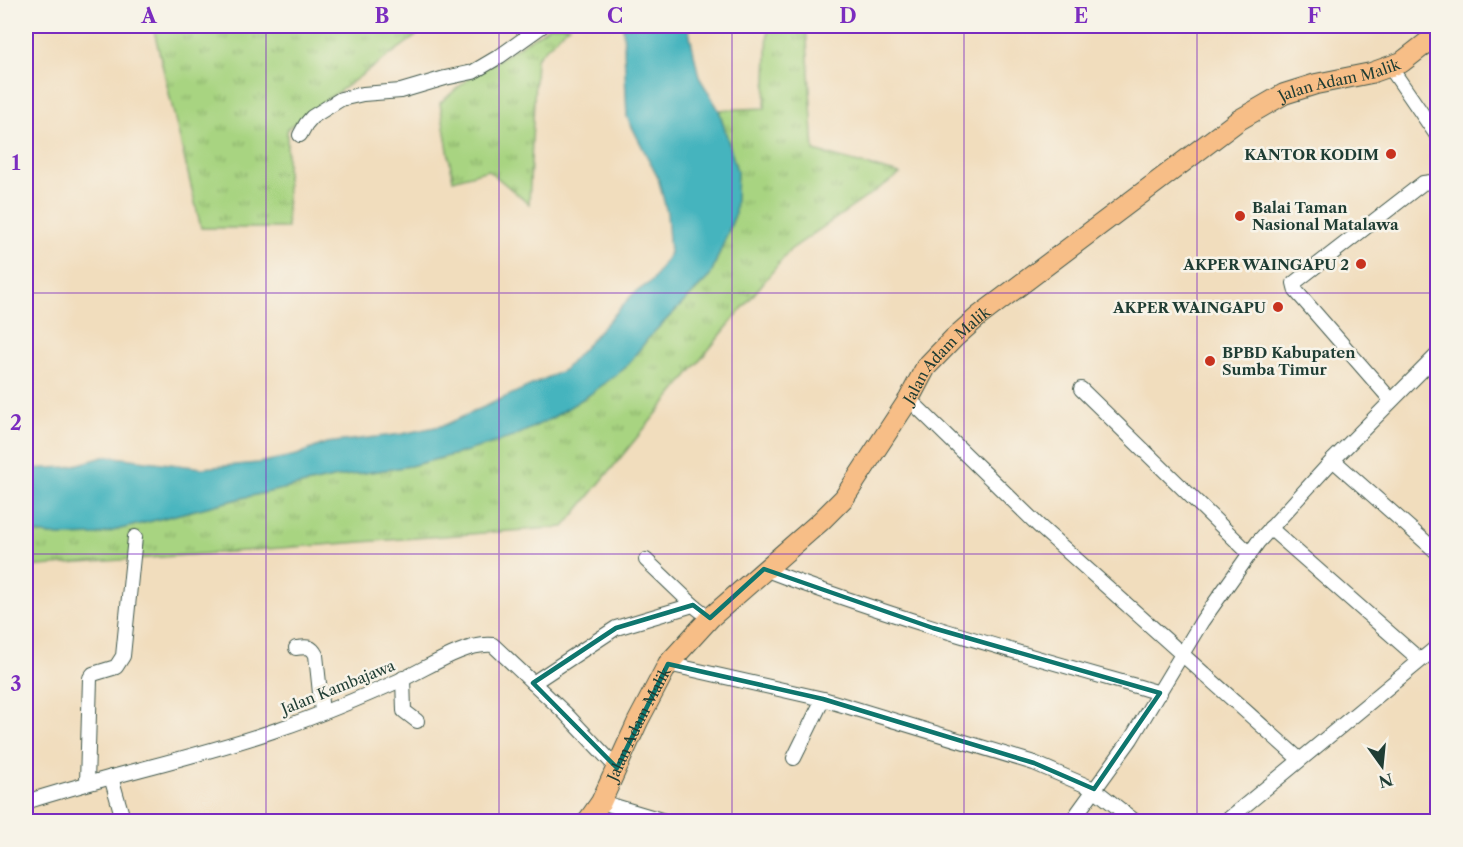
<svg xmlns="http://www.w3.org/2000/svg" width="1463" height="847" font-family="'Libre Caslon Text',serif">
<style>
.grass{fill:url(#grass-tufts);stroke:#64885a;stroke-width:1.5}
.water{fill:#45b4be;stroke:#327879;stroke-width:1.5}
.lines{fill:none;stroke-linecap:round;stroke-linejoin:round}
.minor-casing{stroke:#3e5549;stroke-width:16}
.highway-casing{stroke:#3e5549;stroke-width:22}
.minor{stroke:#fff;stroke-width:14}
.highway{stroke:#f7be87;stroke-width:20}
.marked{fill:none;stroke:#0f766e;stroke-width:4.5;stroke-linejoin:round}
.grid{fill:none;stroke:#7b2cbf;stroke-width:1.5;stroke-opacity:0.55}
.poi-dot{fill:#c8321e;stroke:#f7f3e8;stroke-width:2}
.labels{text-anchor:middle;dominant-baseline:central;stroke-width:5;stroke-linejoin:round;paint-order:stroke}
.street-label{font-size:15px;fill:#1f3d34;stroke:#f7f3e8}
.poi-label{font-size:15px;font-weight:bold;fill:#1f3d34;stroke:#f7f3e8;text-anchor:end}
.neatline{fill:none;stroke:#7b2cbf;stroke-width:2}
.grid-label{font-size:20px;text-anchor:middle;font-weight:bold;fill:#7b2cbf}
</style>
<defs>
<pattern id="grass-tufts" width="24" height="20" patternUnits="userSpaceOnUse" patternTransform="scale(1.5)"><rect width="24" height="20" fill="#a8d481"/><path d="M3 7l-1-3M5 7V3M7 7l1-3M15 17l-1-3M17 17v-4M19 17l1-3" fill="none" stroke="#88ad6a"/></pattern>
</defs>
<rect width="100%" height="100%" fill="#f7f3e8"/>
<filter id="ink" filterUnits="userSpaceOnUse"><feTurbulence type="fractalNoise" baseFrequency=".0167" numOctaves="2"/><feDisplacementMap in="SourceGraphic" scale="12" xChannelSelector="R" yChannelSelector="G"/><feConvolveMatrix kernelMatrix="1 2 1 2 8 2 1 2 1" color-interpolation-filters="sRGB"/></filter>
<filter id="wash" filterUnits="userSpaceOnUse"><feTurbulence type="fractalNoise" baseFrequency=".008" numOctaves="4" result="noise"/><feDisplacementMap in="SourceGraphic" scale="24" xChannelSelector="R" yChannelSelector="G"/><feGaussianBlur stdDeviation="1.35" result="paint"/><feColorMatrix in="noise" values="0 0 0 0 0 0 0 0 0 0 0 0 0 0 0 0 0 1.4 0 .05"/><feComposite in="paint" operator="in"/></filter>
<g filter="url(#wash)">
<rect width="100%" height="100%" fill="#f1ddbd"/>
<g class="grass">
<path d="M153,26H377L416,36L287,129V228H201Z"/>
<path d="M549,26H569L536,58L529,204L488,170L453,180L440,103L468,79L545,30Z"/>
<path d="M768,26H806L814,151L900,174L790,250L564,527L26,567V532L60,536L97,535L242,498L337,477L410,466L464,452L552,418L589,395L625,368L650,336L710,276L735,215L737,171L719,110L765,108Z"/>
</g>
<path class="water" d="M623,26H688L699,77L719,110L737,171L735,215L710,276L650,336L625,368L589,395L552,418L513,437L464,452L410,466L337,477L242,498L97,535L60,536L26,532V469L68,467L107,456L202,468L258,463L297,455L326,443L402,434L445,425L564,370L633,294L652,281L670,253L667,213L658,178L627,117Z"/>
</g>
<g filter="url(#ink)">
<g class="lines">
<defs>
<g id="minor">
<path d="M1390,67L1438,137"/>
<path d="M300,135L306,124L312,117L341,99L363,94L401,91L445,78L473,72L500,56L542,26"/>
<path d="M1081,389L1250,554"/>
<path d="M909,399L1038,525L1299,759"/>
<path d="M1391,400L1296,291L1294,283L1423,183L1431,182L1438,187"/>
<path d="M1333,460L1438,553"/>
<path d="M1270,528L1420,660"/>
<path d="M646,560L693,605"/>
<path d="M764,569C894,619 1027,655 1160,693"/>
<path d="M296,648C306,647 311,645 316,655L322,712"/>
<path d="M668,664L823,699L1034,763L1094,789L1136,822"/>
<path d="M403,678L404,711L417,721"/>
<path d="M533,683L616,628L693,605L710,618"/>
<path d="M794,758L823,699"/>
<path d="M111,777L124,822"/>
<path d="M87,783L90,678L93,674L116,667L123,656L135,537"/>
<path d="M26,802C109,775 196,758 279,729C320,715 365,696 405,678C429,667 466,642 493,645L565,713L617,768"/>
<path d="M601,802L668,822"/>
<path d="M1071,822L1131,739L1202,621L1258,542L1333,460L1438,354"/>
<path d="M1225,822L1438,646"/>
</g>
<g id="highway">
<path id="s1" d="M587,822L601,802L638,721L668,664L710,618L821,521L844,498L909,399L926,367L954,338L979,316L1239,120L1284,94L1316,84L1371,73L1402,62L1438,34"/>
</g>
</defs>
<use href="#minor" class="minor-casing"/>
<use href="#highway" class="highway-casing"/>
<use href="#minor" class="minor"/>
<use href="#highway" class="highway"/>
</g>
</g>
<path class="marked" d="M764,569L933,628L1160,693L1094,789L1034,763L823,699L668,664L617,768L533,683L616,628L693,605L710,618Z"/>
<path class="grid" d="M266,26V822M499,26V822M732,26V822M964,26V822M1197,26V822M26,293H1438M26,554H1438"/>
<g class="poi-dot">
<circle cx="1391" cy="154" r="6"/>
<circle cx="1240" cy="216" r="6"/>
<circle cx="1361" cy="264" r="6"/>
<circle cx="1278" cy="307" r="6"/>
<circle cx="1210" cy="361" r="6"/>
</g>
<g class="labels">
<g class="street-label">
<text stroke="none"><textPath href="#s1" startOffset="1083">Jalan Adam Malik</textPath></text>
<text stroke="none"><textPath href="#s1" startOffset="597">Jalan Adam Malik</textPath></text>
<text transform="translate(338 687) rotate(-22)">Jalan Kambajawa</text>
<text stroke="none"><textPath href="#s1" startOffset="111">Jalan Adam Malik</textPath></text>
</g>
<g class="poi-label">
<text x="1379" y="154">KANTOR KODIM</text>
<text x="1252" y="207" text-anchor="start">Balai Taman<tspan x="1252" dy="17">Nasional Matalawa</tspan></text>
<text x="1349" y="264">AKPER WAINGAPU 2</text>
<text x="1266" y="307">AKPER WAINGAPU</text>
<text x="1222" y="352" text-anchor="start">BPBD Kabupaten<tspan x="1222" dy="17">Sumba Timur</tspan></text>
</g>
</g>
<rect width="1463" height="847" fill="none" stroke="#f7f3e8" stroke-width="66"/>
<g transform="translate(1382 766) rotate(165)" stroke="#f7f3e8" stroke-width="4.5" paint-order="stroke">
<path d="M0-4.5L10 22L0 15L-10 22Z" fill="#1f3d34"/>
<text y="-9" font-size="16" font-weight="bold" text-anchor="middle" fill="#1f3d34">N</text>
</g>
<rect x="33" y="33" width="1397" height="781" class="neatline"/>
<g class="grid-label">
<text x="149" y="23">A</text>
<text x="382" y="23">B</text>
<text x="615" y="23">C</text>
<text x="848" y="23">D</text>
<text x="1081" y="23">E</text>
<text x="1314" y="23">F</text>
<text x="16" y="170">1</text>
<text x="16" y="430">2</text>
<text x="16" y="691">3</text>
</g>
</svg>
